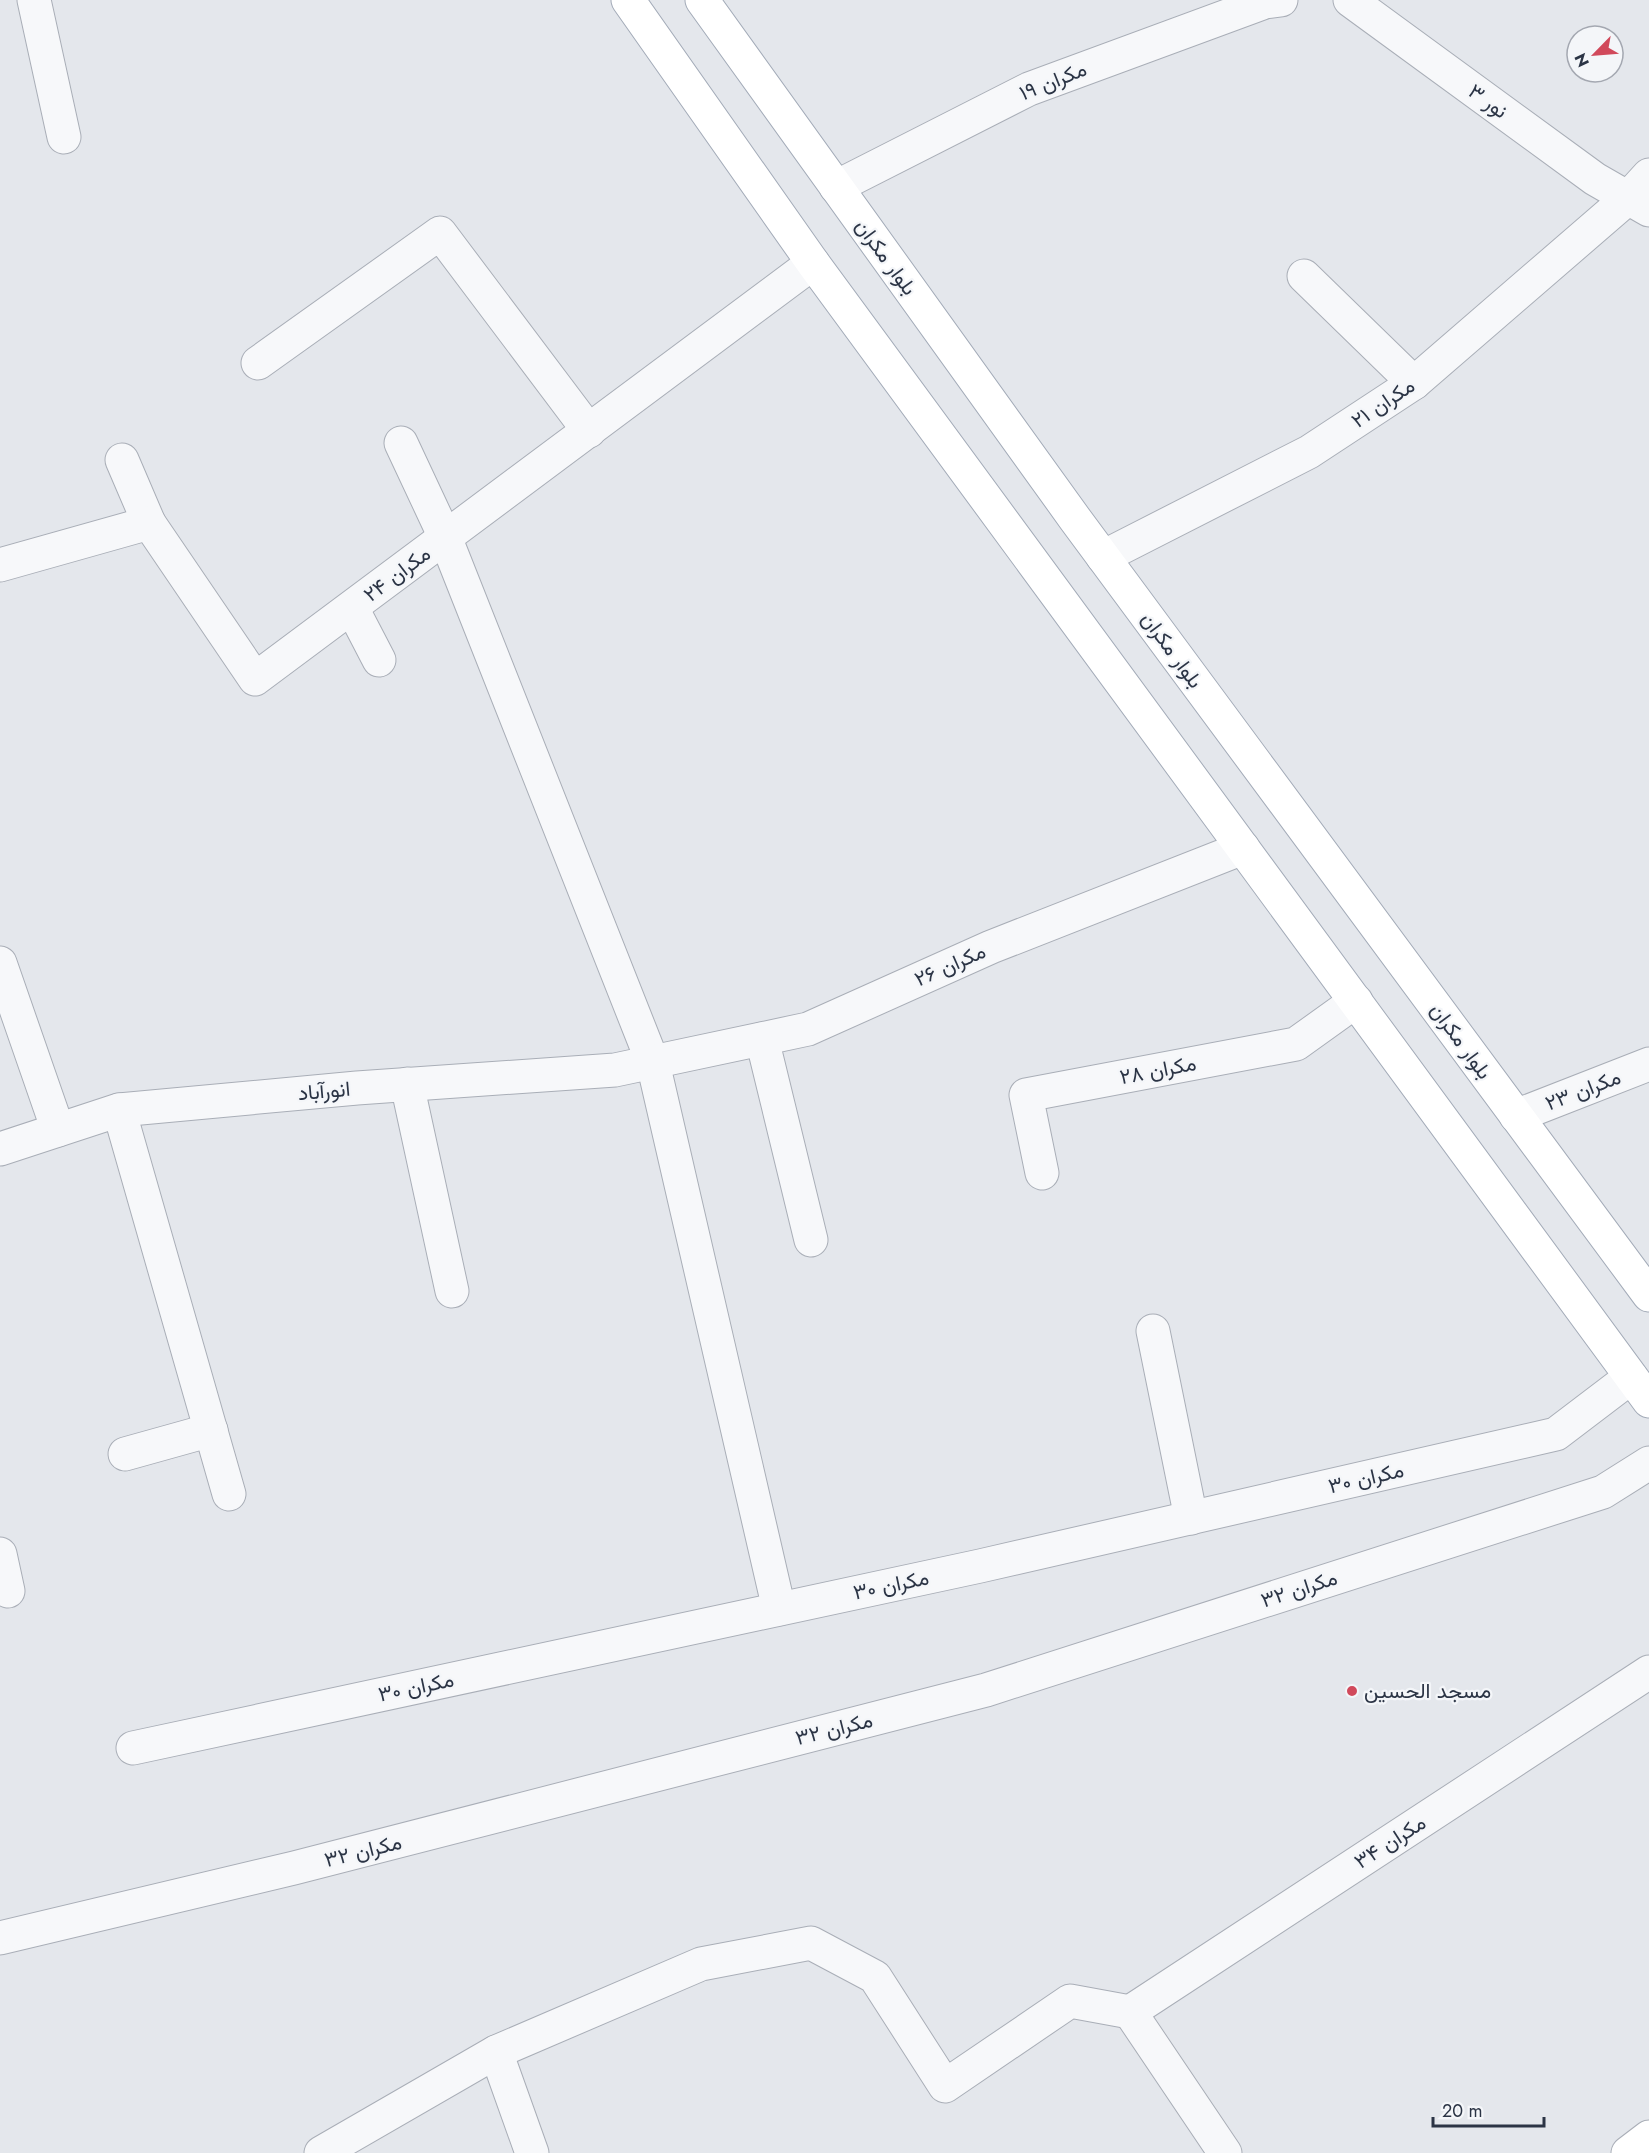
<svg xmlns="http://www.w3.org/2000/svg" width="1649" height="2153" font-family="Jost,Vazirmatn,sans-serif">
<style>
.lines{fill:none;stroke-linecap:round;stroke-linejoin:round}
.street-casing{stroke:#a9aeb7;stroke-width:35}
.secondary-casing{stroke:#a9aeb7;stroke-width:35}
.primary-casing{stroke:#a3abb8;stroke-width:35}
.street{stroke:#f7f8fa;stroke-width:33}
.secondary{stroke:#fff;stroke-width:33}
.primary{stroke:#fff;stroke-width:33}
.poi-dot{fill:#d1495b;stroke:#f4f6f9;stroke-width:2}
.labels{text-anchor:middle;dominant-baseline:central;stroke-width:4.5;stroke-linejoin:round;paint-order:stroke}
.street-label{font-size:21px;fill:#2b3445;stroke:#f4f6f9}
.poi-label{font-size:21px;fill:#2b3445;stroke:#f4f6f9;text-anchor:start}
</style>
<rect width="100%" height="100%" fill="#e4e7ec"/>
<g class="lines">
<defs>
<g id="street">
<path d="M34,0L64,137"/>
<path d="M1350,0L1595,179L1649,210"/>
<path d="M836,187L1029,89L1265,2L1281,0"/>
<path d="M1304,276L1414,383"/>
<path d="M258,363L440,233L589,431"/>
<path d="M401,443L445,537L653,1063L779,1609"/>
<path d="M122,460L149,523"/>
<path d="M1103,557L1309,452L1414,383L1628,198L1649,175"/>
<path d="M0,565L149,523L255,679L813,263"/>
<path d="M352,608L379,660"/>
<path d="M0,963L58,1130"/>
<path d="M762,1039L811,1240"/>
<path d="M407,1084L452,1291"/>
<path d="M119,1110L229,1494"/>
<path d="M1516,1116L1649,1064"/>
<path d="M0,1149L119,1110L357,1088L615,1070L808,1029L991,947L1243,848"/>
<path d="M1042,1173L1026,1095L1296,1044L1356,1001"/>
<path d="M1153,1331L1191,1518"/>
<path d="M125,1454L211,1430"/>
<path d="M0,1554L8,1591"/>
<path d="M133,1748L980,1566L1556,1434L1631,1377"/>
<path d="M0,1938L294,1868L986,1690L1603,1492L1649,1463"/>
<path d="M1130,2012L1649,1672"/>
<path d="M1130,2012L1225,2153"/>
<path d="M496,2052L532,2153"/>
<path d="M321,2153L496,2052L701,1964L811,1943L875,1977L945,2086L1070,2001L1130,2012"/>
</g>
<path id="secondary" d="M1628,2153L1649,2137"/>
<g id="primary">
<path d="M628,0L813,263L1649,1401"/>
<path d="M702,0L1075,519L1649,1295"/>
</g>
</defs>
<use href="#street" class="street-casing"/>
<use href="#secondary" class="secondary-casing"/>
<use href="#primary" class="primary-casing"/>
<use href="#street" class="street"/>
<use href="#secondary" class="secondary"/>
<use href="#primary" class="primary"/>
</g>
<circle class="poi-dot" cx="1352" cy="1691" r="6"/>
<g class="labels">
<g class="street-label">
<text transform="translate(1053 81) rotate(-22)">مکران ۱۹</text>
<text transform="translate(1488 101) rotate(36)">نور ۳</text>
<text transform="translate(886 257) rotate(54)">بلوار مکران</text>
<text transform="translate(1383 403) rotate(-34)">مکران ۲۱</text>
<text transform="translate(397 574) rotate(-37)">مکران ۲۴</text>
<text transform="translate(1172 650) rotate(54)">بلوار مکران</text>
<text transform="translate(950 965) rotate(-24)">مکران ۲۶</text>
<text transform="translate(1461 1041) rotate(54)">بلوار مکران</text>
<text transform="translate(1158 1070) rotate(-11)">مکران ۲۸</text>
<text transform="translate(1583 1090) rotate(-21)">مکران ۲۳</text>
<text transform="translate(324 1091) rotate(-5)">انورآباد</text>
<text transform="translate(1366 1478) rotate(-13)">مکران ۳۰</text>
<text transform="translate(891 1585) rotate(-12)">مکران ۳۰</text>
<text transform="translate(1299 1589) rotate(-18)">مکران ۳۲</text>
<text transform="translate(416 1687) rotate(-12)">مکران ۳۰</text>
<text transform="translate(834 1729) rotate(-14)">مکران ۳۲</text>
<text transform="translate(1390 1842) rotate(-33)">مکران ۳۴</text>
<text transform="translate(363 1851) rotate(-14)">مکران ۳۲</text>
</g>
<g class="poi-label">
<text x="1364" y="1691">مسجد الحسین</text>
</g>
</g>
<g transform="translate(1595 54) rotate(245)"><circle r="28" fill="#f4f6f9" stroke="#a4a8b1" stroke-width="1.5"/>
<path d="M0-4.5L10 22L0 15L-10 22Z" fill="#d1495b"/>
<text y="-9" font-size="16" font-weight="bold" text-anchor="middle" fill="#2b3445">N</text>
</g>
<path d="M1433 2117v9h111v-9" fill="none" stroke="#2b3445" stroke-width="3"/>
<text x="1442" y="2117" font-size="18" fill="#2b3445" stroke="#f4f6f9" stroke-width="4.5" paint-order="stroke">20 m</text>
</svg>
